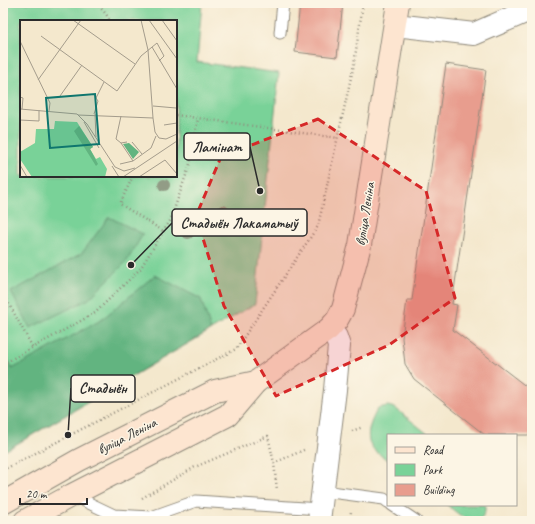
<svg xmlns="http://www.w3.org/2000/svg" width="535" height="524" font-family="Caveat,sans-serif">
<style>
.green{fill:#79d298;stroke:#527e62;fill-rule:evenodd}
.forest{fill:#62b480;stroke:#467056}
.building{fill:#e89d8e}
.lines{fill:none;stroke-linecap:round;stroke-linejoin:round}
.lane-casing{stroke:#908a7c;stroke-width:13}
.street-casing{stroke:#908a7c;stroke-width:24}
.secondary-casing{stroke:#908a7c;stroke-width:24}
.path{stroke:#908a7c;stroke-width:2.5;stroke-dasharray:1 3;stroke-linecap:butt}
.lane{stroke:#fff;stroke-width:11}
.street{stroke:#fff;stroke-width:22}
.secondary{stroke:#fde5d0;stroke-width:22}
.tree{fill:#929c86}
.marked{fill:#d62828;fill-opacity:0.2;stroke:#d62828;stroke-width:3;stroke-dasharray:8 5;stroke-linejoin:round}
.labels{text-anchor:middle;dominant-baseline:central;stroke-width:3;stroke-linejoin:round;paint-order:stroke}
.street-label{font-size:14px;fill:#2b2b2b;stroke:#fcf5e5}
.inset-road{fill:none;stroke:#a49c8c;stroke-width:1}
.view{fill:#0f766e;fill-opacity:0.15;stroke:#0f766e;stroke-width:2}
.inset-edge{fill:none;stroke:#2b2b2b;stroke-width:2}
.leader{fill:none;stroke:#2b2b2b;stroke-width:1.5}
.callout-dot{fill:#2b2b2b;stroke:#fcf5e5;stroke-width:1.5}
.callout{fill:#fcf5e5;stroke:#2b2b2b;stroke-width:1.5}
.callout-label{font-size:15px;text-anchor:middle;font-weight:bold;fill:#2b2b2b}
</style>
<rect width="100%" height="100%" fill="#fcf5e5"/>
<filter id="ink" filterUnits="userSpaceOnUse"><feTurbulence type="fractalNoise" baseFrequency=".025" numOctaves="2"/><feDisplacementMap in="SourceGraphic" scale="8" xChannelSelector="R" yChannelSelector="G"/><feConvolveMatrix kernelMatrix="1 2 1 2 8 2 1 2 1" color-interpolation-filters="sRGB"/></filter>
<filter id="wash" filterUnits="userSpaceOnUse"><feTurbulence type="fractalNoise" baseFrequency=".012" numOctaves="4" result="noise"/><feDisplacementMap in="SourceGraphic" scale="16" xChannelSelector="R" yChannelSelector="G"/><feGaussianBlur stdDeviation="0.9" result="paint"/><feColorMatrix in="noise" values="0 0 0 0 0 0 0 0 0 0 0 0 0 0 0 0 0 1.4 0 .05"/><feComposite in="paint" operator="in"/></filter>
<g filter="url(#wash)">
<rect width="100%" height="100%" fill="#f4e8cd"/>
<g class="green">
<path d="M3,3H202L197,62L279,73L255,304L3,452ZM21,21H176V176H21Z"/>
<path d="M388,406L395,408L429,435H388V460C382,456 374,452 371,445C364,435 373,417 378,408Z"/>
<path d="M447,505H485V512L481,519C467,524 458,513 447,505Z"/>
</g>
<g class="forest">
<path d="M109,217L143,234L127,261L89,299L30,328L11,292L82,253Z"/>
<path d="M155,275L201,299L211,330L3,452V353L5,352L12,369L101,320Z"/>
</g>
<g id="blocks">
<g class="building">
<path d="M300,3H343L337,57L295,52Z"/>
<path d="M446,64L486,70L452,304L457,305L453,330L532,391V435H485L414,379L405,364L402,338L407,300H412Z"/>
</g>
</g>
</g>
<g filter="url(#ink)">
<use href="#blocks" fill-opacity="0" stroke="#908a7c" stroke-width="1"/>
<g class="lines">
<defs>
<g id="lane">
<path d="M280,33L283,3"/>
<path d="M323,491L384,499L388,502"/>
<path d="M72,495L114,515L151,517L196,501L321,509"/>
<path d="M392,505L416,521"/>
</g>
<g id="street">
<path d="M395,25L474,34L532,9"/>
<path d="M319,521L335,390L339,346L336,337L329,329"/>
</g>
<g id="secondary">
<path d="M3,503L79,460L215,391L256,382"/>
<path d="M25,521L72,495L228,415L256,382L329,329L337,320L343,309L360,245L398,3"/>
</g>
</defs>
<use href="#lane" class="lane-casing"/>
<use href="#street" class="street-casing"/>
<use href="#secondary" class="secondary-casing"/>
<g class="path">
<path d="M96,3L106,14L110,21"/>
<path d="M176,115L338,138"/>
<path d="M133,176L120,204L163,231"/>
<path d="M3,293L33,348"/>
<path d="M3,364L95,313L140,269L170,221L190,164L198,118"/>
<path d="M352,431L363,427"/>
<path d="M274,463L277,490"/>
<path d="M3,470L236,349L318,226L354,64L363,3"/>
<path d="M142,498L195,467L268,436L274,463L306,449"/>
<path d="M350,521L351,511"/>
</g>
<use href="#lane" class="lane"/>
<use href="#street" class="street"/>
<use href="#secondary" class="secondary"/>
</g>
<g class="tree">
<circle cx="164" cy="185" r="6"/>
<circle cx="223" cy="211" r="6"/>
<circle cx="188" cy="233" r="6"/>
</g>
</g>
<path class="marked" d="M318,119L426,191L455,298L389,345L276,396L224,306L196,216L221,157Z"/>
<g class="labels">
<g class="street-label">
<text transform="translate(365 214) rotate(-81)">вуліца Леніна</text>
<text transform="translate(127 436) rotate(-27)">вуліца Леніна</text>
</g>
</g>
<g transform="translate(20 20)">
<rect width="157" height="157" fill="#f4e8cd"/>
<path d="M35,101L57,102L73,127L70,129L76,139L80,137L87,149L85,157H12L0,139V132L15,123L16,109H34Z" fill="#79d298"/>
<path d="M59,106L73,127L70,129L78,144L76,146L54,111ZM109,123L119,132L113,139L103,124Z" fill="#62b480"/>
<path class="inset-road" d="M53,0L115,44M121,0L128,30L133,98M129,0L157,39M142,0L157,21M21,16L97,71L121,36L137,23L144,36L139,41M0,21L30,83L29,91M132,27L157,69M18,60L61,0M40,76L62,45M0,77L3,78L2,89M133,86L156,88M0,89L57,94L67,104L95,147L104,151L115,148M74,94L78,81L76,78L84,62M75,94L76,117M58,95L133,98L135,112L139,118L146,119L157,114M101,96L96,119L101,123L107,122M0,100L19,101V90M64,102L79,128M144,105L157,103M112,122L122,134M101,123L113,141L131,128L136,116M100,144L113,141M0,145L7,157M92,146L99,157M103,157L157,121M119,157L145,140L157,154"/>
<path class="view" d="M75,74L79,124L30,128L26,78Z"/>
<rect width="157" height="157" class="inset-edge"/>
</g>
<path class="leader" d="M260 191L250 147M131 265L172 223M68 435L71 388"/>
<g class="callout-dot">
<circle cx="260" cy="191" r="4"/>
<circle cx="131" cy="265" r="4"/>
<circle cx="68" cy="435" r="4"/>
</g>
<g class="callout">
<rect x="184" y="133" width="66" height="27" rx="4"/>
<rect x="172" y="209" width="135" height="27" rx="4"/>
<rect x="71" y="375" width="64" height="27" rx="4"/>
</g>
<g class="callout-label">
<text x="217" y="152">Ламінат</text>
<text x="239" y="228">Стадыён Лакаматыў</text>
<text x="103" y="393">Стадыён</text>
</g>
<rect width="535" height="524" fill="none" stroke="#fcf5e5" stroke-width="16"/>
<rect x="387" y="434" width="130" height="72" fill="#fcf5e5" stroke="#a8a49b"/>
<rect x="395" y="447" width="20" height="6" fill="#fde5d0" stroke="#a8a49b"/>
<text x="423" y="454" font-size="12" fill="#2b2b2b">Road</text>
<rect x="395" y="464" width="20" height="12" fill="#79d298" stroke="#a8a49b"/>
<text x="423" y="474" font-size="12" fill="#2b2b2b">Park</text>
<rect x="395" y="484" width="20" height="12" fill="#e89d8e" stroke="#a8a49b"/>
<text x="423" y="494" font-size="12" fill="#2b2b2b">Building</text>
<path d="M20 498v6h67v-6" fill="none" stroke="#2b2b2b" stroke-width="2"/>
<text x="26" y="498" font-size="12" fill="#2b2b2b" stroke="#fcf5e5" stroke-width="3" paint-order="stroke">20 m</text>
</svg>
